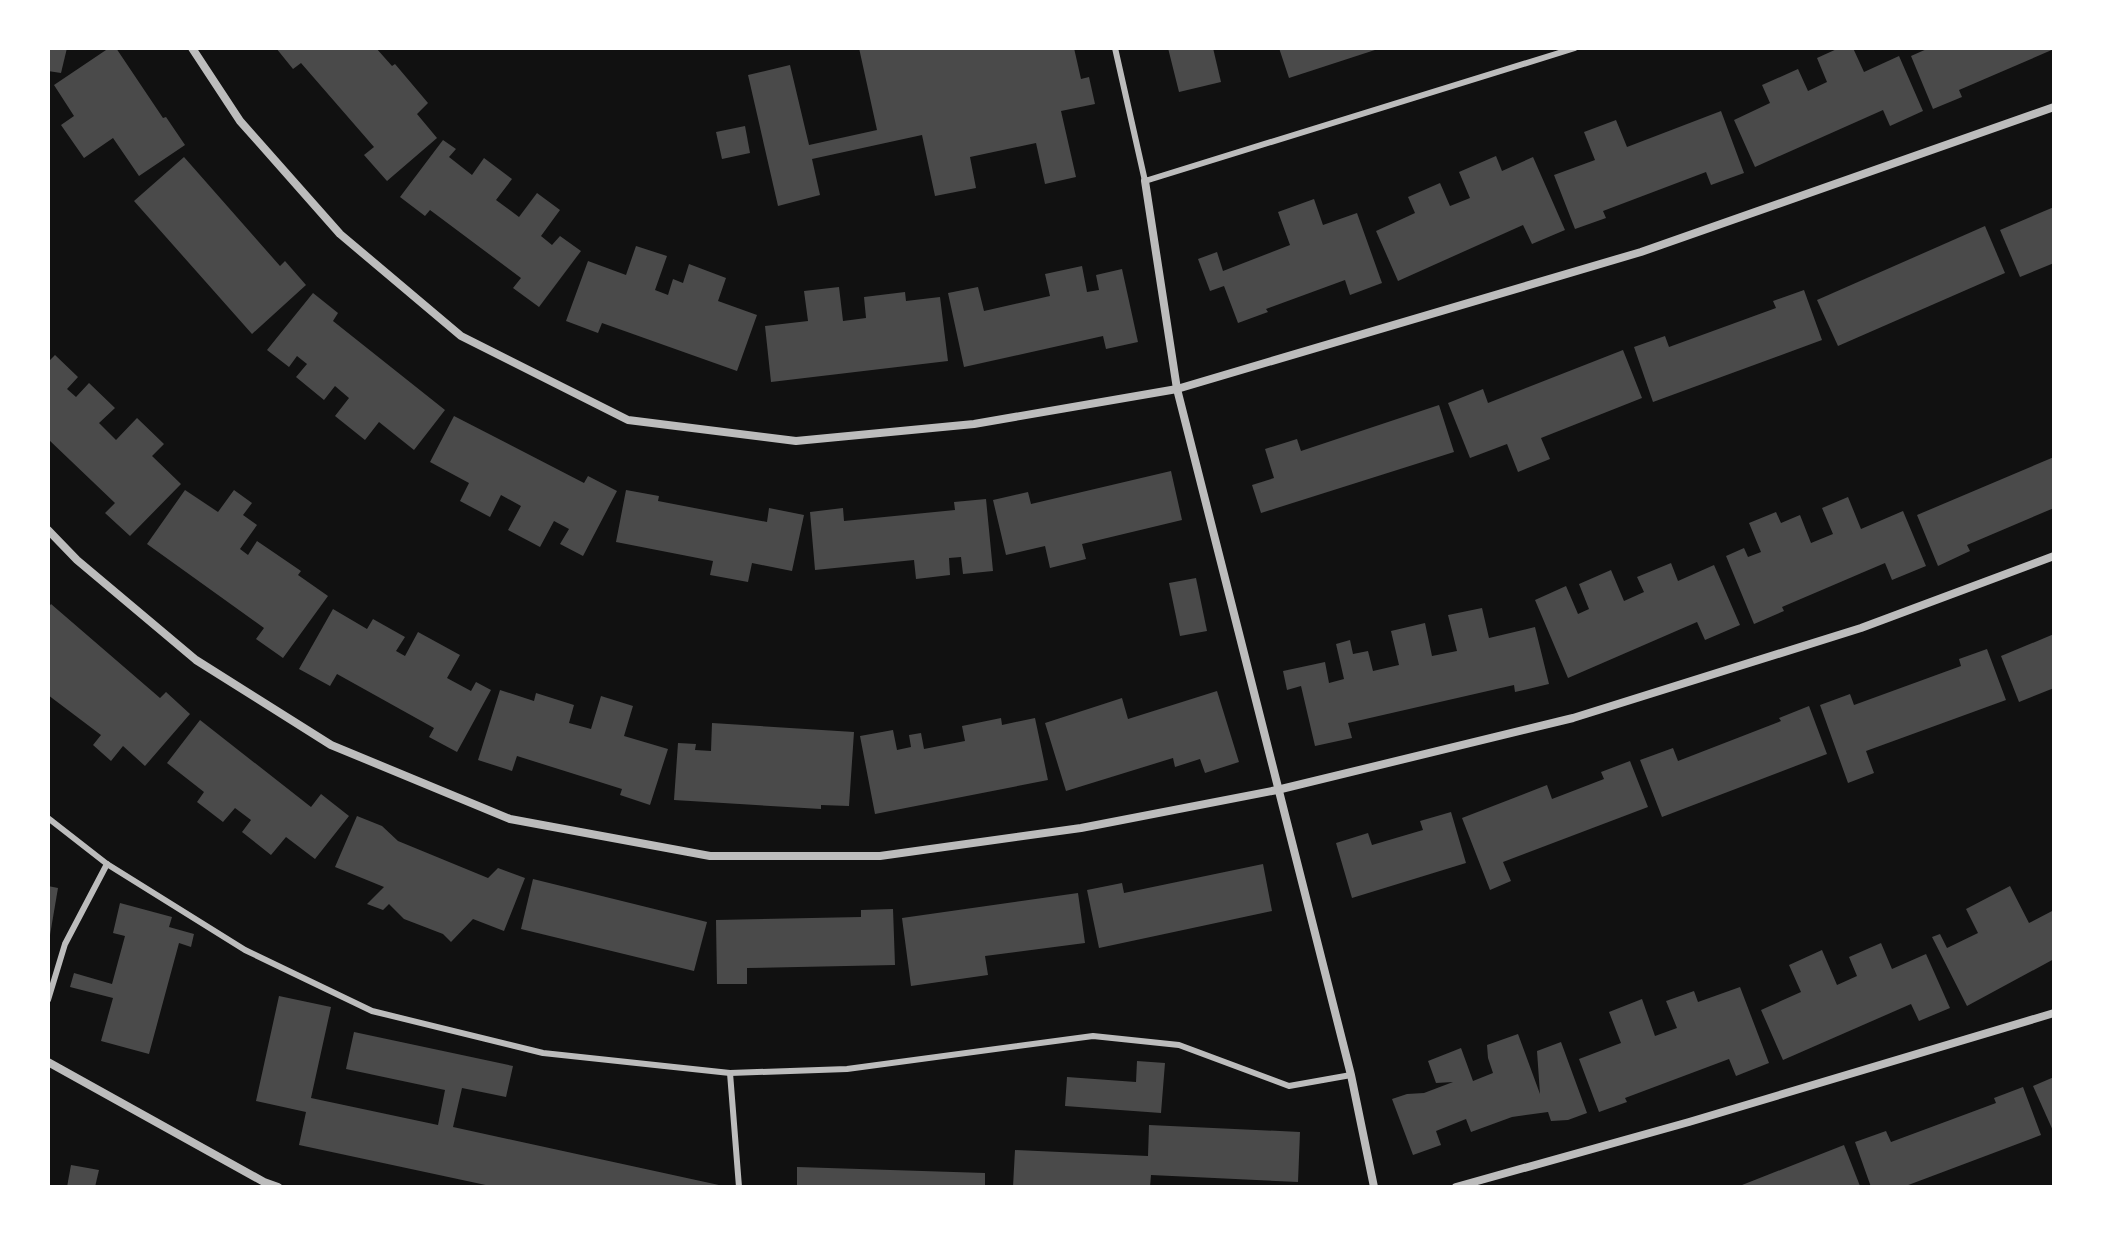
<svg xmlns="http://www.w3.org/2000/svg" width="2102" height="1235" font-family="Arial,sans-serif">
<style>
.building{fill:#4a4a4a}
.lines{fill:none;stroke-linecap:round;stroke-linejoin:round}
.service{stroke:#bcbcbc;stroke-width:6}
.minor{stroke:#bcbcbc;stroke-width:8}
</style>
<rect width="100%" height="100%" fill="#111"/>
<g class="building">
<path d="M48,48H67L61,73L48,71Z"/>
<path d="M109,48H116L163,118L166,117L185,145L139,176L113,138L84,158L61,125L74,116L54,85Z"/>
<path d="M276,48H376L392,66L395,64L428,103L417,114L437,138L387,181L364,155L374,147L301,63L293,69Z"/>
<path d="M859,48H1074L1081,79L1089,77L1095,104L1061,111L1076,177L1045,184L1036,143L970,157L976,188L935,196L922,135L812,159L820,195L778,206L748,75L790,65L809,145L877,130Z"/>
<path d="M1168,48H1213L1221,82L1179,92Z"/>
<path d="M1279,48H1377L1378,49L1289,78Z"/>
<path d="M1839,48H1853L1864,72L1899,56L1923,111L1890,126L1883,110L1755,167L1734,120L1770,103L1762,85L1798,69L1808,91L1827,82L1817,58Z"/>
<path d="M1929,48H2054V49L1959,90L1962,97L1933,109L1911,56Z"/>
<path d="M1721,111L1744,173L1711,185L1706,172L1603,211L1606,218L1575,229L1554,175L1595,160L1584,132L1616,120L1627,147Z"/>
<path d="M745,126L750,153L722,159L716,132Z"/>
<path d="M443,140L456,149L449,157L472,175L484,158L512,179L496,200L519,217L537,193L560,210L541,236L552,245L560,236L581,251L539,307L513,288L521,278L430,210L425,216L400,197Z"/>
<path d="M1496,156L1502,171L1533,157L1565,230L1532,244L1523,225L1398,281L1376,231L1415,213L1408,197L1440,183L1450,206L1470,198L1459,172Z"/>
<path d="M184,157L280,266L285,261L306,285L252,334L134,201Z"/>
<path d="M1314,199L1323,225L1357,213L1382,283L1350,295L1345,280L1266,309L1268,312L1238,323L1224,286L1210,291L1198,259L1217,252L1223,271L1290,245L1278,212Z"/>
<path d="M2054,207V263L2020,277L2000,230Z"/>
<path d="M1985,226L2005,273L1838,346L1817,300Z"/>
<path d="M636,246L667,256L655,290L668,295L673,279L683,283L689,264L726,278L718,301L757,315L737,371L602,323L598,333L566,321L588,261L626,275Z"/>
<path d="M1082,266L1087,292L1099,290L1096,275L1122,269L1138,342L1106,349L1103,336L964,367L948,293L978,287L984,311L1050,296L1045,274Z"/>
<path d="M839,287L843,321L866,318L864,297L905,292L906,301L940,297L948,361L771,382L765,326L808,321L804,291Z"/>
<path d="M1804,290L1822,340L1653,402L1634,347L1665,336L1669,347L1776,308L1773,301Z"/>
<path d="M313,293L338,313L333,321L445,410L414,450L379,422L365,440L335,416L349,398L335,386L324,400L296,377L307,364L297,356L289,367L267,350Z"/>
<path d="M1623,350L1642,398L1541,438L1550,459L1518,472L1507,444L1470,458L1448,403L1483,389L1488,403Z"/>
<path d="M55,355L78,377L67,389L76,397L89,383L115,408L99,423L116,440L137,418L164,444L152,456L181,484L130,536L105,513L115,503L48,439V362Z"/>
<path d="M1439,405L1454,452L1261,513L1252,485L1274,478L1265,449L1297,439L1301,451Z"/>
<path d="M454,416L584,483L588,476L617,491L583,556L560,544L569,529L554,521L540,547L508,530L521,506L501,495L490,517L460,501L469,483L430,462Z"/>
<path d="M2054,457V508L1967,545L1970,551L1938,566L1917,515Z"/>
<path d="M1171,471L1182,520L1082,544L1086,559L1050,568L1045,546L1006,555L993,500L1028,492L1031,504Z"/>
<path d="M185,490L218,512L234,490L252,503L243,515L257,525L240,549L248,555L257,541L301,571L298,575L328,596L283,658L256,639L264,628L147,544Z"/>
<path d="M626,490L659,496L658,501L767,522L769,508L804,515L792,571L752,563L748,582L710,575L713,561L616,542Z"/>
<path d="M1848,497L1861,529L1903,511L1926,566L1892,580L1885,563L1782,607L1784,611L1754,624L1726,556L1744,548L1748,557L1761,552L1749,523L1776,512L1781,523L1800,515L1811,543L1833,534L1822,508Z"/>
<path d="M986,499L993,571L963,574L961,557L949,558L950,575L916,579L914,560L815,570L810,512L843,508L844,521L955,510L954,502Z"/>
<path d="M1671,563L1678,581L1714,565L1740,625L1705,640L1697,622L1568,678L1535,600L1566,586L1578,614L1589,609L1579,584L1611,570L1624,601L1644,592L1637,577Z"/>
<path d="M1196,578L1207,631L1180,636L1169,583Z"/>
<path d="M51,604L160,698L166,692L190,714L145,766L123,746L111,761L93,745L101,735L48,695V608Z"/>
<path d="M1482,608L1489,638L1535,627L1549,684L1515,692L1514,685L1348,723L1352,738L1315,746L1301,686L1287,690L1283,671L1325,662L1329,683L1344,679L1336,644L1350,640L1353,654L1368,651L1373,671L1399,665L1391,631L1425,623L1432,656L1457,651L1448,615Z"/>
<path d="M333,609L367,629L373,619L405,637L396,651L405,656L418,632L460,655L447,678L471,691L476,682L491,690L457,752L429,737L434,728L337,674L330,686L299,669Z"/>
<path d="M2054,634V688L2019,702L2001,656Z"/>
<path d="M1987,649L2006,700L1866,751L1874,773L1848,783L1820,705L1850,694L1854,705L1961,666L1959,659Z"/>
<path d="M500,690L534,701L536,693L574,705L569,723L591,729L601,696L633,706L624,736L668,749L650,805L620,795L622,789L517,756L512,771L478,760Z"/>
<path d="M1217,691L1239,762L1205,773L1200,759L1175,767L1173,758L1066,791L1045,723L1122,698L1128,719Z"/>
<path d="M1809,706L1827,754L1662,817L1640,760L1673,748L1678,761L1781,721L1779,718Z"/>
<path d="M1001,718L1002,725L1035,718L1048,780L875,814L860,736L893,730L897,750L911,747L909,735L921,733L924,749L965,741L962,726Z"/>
<path d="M200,720L311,807L321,794L349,816L315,859L286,837L271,855L242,832L251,820L235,808L223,822L197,802L204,792L167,763Z"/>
<path d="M712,723L854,732L849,806L821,805V809L674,800L678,743L696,744L695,750L711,751Z"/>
<path d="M1630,761L1648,807L1503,862L1511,881L1490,890L1462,818L1547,785L1552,799L1604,779L1601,772Z"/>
<path d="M1451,812L1466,863L1352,898L1336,843L1368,833L1372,845L1423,830L1420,821Z"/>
<path d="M357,816L382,826L398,841L488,878L498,868L525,878L504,931L473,919L451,942L443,934L404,919L389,904L383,910L367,904L384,887L335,867Z"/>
<path d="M1263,864L1272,911L1099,948L1087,890L1122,883L1124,893Z"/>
<path d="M533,879L707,922L694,971L521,929Z"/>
<path d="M48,886L58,888L50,935H48Z"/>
<path d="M2010,886L2029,923L2054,910V959L1967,1006L1932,937L1940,934L1947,948L1978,933L1966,909Z"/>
<path d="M1078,893L1085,943L985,956L988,975L911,986L902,918Z"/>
<path d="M120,903L172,917L169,927L194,934L191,947L179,943L149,1054L101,1041L113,998L70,987L74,973L112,984L125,936L113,933Z"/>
<path d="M893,909L895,965L747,968V984H717L716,920L861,917V910Z"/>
<path d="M1881,943L1892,969L1926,954L1950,1008L1919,1021L1911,1004L1783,1060L1761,1010L1801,992L1789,965L1822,950L1837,985L1857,976L1849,957Z"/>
<path d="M1740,987L1769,1063L1736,1076L1729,1059L1625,1098L1627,1102L1599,1112L1579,1059L1621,1043L1609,1012L1642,999L1655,1036L1677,1028L1666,1001L1694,991L1698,1002Z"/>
<path d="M279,996L331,1007L311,1098L438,1125L445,1090L346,1069L354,1032L513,1066L506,1097L462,1088L453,1127L728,1187H495L299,1145L306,1112L256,1101Z"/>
<path d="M1518,1034L1540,1094L1537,1051L1561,1042L1587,1113L1568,1120L1551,1121L1548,1112L1512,1117L1471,1132L1466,1119L1436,1131L1441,1145L1413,1155L1392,1099L1407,1094L1424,1093L1453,1082L1436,1083L1428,1061L1461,1048L1473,1081L1493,1073L1488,1058L1487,1045Z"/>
<path d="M1137,1061L1165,1063L1161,1113L1065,1106L1067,1077L1136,1082Z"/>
<path d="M2054,1077V1133L2033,1086Z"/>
<path d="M2023,1087L2041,1135L1903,1187H1871L1855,1142L1886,1131L1891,1142L1996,1103L1994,1098Z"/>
<path d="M1149,1125L1300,1132L1298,1182L1151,1175L1150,1187H1013L1015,1150L1148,1156Z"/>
<path d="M1844,1145L1860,1186L1858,1187H1737Z"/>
<path d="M71,1165L99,1170L95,1187H67Z"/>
<path d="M797,1167L985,1173V1187H797Z"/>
</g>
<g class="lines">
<g class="service">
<path d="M1115,48L1145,181L1575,48"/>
<path d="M48,818L107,864L245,950L372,1011L543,1053L730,1073L847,1069L1093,1036L1179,1045L1289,1086L1351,1075"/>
<path d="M48,1000L65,944L107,864"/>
<path d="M730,1073L739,1187"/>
</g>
<g class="minor">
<path d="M192,48L240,121L340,234L461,336L628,420L796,441L974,424L1177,389L1641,252L2054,107"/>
<path d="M1145,181L1177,389L1351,1075L1374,1187"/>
<path d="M48,530L77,560L196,660L331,745L510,819L710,856H880L1081,828L1277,790L1573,718L1861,628L2054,556"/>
<path d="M48,1062L264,1182L278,1187"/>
<path d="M1456,1187L1689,1122L2054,1013"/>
</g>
</g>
<rect width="2102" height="1235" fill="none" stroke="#ffffff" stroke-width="100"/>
</svg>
